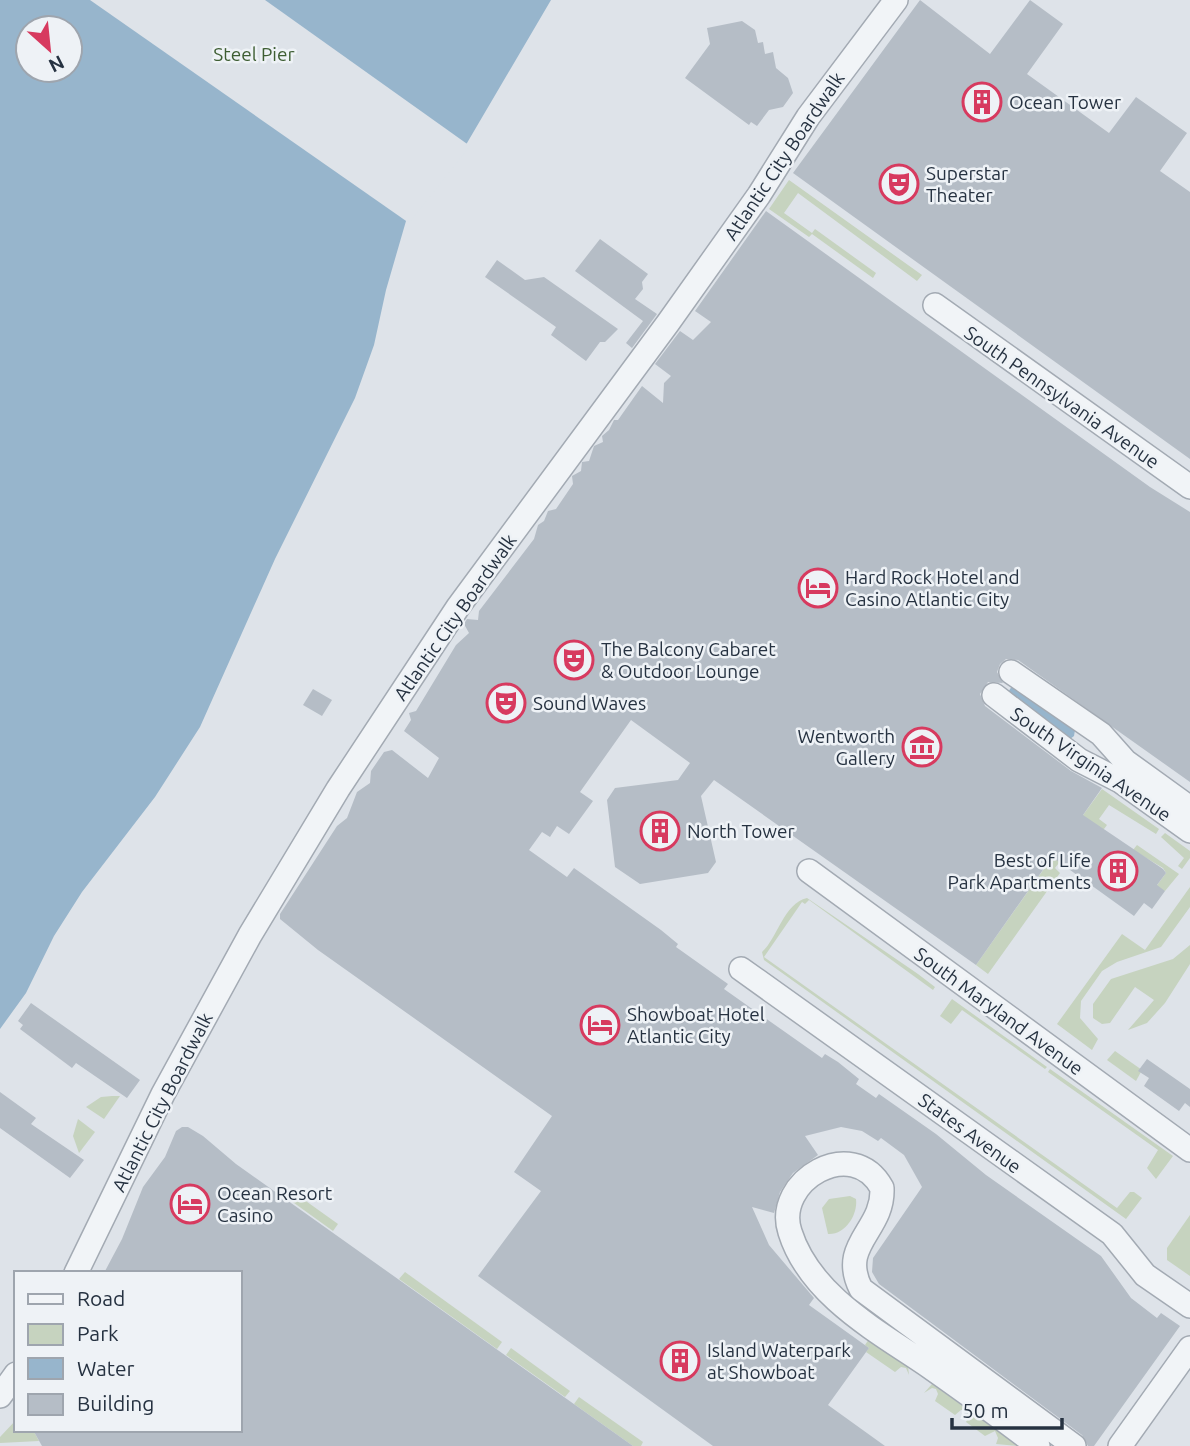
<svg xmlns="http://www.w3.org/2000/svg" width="1190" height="1446" font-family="Ubuntu,sans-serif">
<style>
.green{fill:#c6d3bf}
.water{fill:#97b5cc;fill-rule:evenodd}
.pier{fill:#dee3e9}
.building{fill:#b5bdc6}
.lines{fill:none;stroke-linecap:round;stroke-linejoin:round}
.minor-casing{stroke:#a3aab3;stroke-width:26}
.minor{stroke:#f1f4f7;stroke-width:23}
.labels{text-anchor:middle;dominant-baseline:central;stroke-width:5;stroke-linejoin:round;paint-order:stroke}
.park-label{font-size:19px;fill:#3e5e33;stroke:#eef2f6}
.poi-label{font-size:19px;fill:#263241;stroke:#eef2f6;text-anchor:start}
.street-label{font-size:19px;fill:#263241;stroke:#eef2f6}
</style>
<rect width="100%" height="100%" fill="#dee3e9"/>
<g class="green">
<path d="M789,180L922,275L917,281L798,193L784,213L812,233L815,229L876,273L873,278L812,234L809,237L769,209Z"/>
<path d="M1102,789L1159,829L1156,834L1109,805L1099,819L1107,825L1104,829L1070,833Z"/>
<path d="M1165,833L1190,851V858L1182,869L1178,866L1184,858L1161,837Z"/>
<path d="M1137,845L1179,874L1165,891L1155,888L1166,873L1163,868L1133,850Z"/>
<path d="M1058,849L1062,859L1055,868L1060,873L988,974L976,965Z"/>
<path d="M1190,887V907L1161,947L1117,962L1102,971L1081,1001L1080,1018L1098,1039L1092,1050L1057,1024L1122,934L1145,950Z"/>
<path d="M807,898L918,974L935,987L933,990L809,900L805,904L802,902L764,957L1117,1208L1130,1192H1134L1142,1198L1126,1219L764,960L762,952C777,939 784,903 807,898Z"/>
<path d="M1190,945V964L1165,1003L1147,1023L1128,1030L1154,1000L1135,987L1110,1023L1102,1024L1093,1018V1004L1111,979L1173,959Z"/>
<path d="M952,999L1047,1067L1045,1069L962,1010L951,1024L940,1016Z"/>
<path d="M1115,1051L1142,1070L1136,1081L1107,1060Z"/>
<path d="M1050,1069L1173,1156L1156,1179L1147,1168L1158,1150L1048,1072Z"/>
<path d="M112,1096H120L104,1119L86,1107L101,1097Z"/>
<path d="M78,1119L95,1132L79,1153L73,1136Z"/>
<path d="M289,1189L338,1224L333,1231L283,1195Z"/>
<path d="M850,1196L856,1199C858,1215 845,1235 828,1234L822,1208L829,1199Z"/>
<path d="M1190,1215V1276L1167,1260V1248Z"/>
<path d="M405,1272L502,1342L497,1349L399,1279Z"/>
<path d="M869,1339L908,1366L909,1375L906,1368L901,1367L895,1372L866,1352L869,1348L865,1345Z"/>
<path d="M511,1348L570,1391L565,1397L506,1355Z"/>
<path d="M932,1384L1019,1446L996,1444L998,1438L995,1431L985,1436L966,1422L969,1416L966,1410H961L955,1415L935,1401L938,1394L936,1389L932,1388L924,1393Z"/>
<path d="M579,1397L643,1442L641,1446H633L574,1404Z"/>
<path d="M16,1420V1430H33L39,1441L0,1443V1437Z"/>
</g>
<g class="water">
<path d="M0,0H551L467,143L406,221L386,290L374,345L355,398L275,559L200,727L155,797L82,892L54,936L26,993L0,1029ZM28,28H70V70H28Z"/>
<path d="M1012,686L1075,730L1074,736L1070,739L1007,694Z"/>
</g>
<path class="pier" d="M90,0H265L470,146L409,223Z"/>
<g class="building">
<path d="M920,0L990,54L1030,0L1063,24L1027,74L1109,133L1136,97L1187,133L1160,171L1190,192V459L793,173Z"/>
<path d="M742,21L755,30L758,43L763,42L765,54L773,52L776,68L788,78L793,93L783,107L769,110L757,126L751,122L749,125L685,78L710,44L707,28Z"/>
<path d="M766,211L1150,487L1190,512V782L1018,660L1006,659L1000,664L997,672L1003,683L988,682L980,694L985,706L1071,771L1102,788L1083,815L1163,869L1166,873L1157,885L1165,891L1152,909L1144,903L1134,916L1052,857L976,965L714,780L701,796L716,862L708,873L640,884L615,867L607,800L615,788L678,780L690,763L631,720L580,792L593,801L569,834L557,826L550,837L542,832L529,850L567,877L574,868L661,930L678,944L676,947L728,984L724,989L822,1058L825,1054L838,1062L859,1079L856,1084L876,1098L879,1094L936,1134L986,1175L1101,1256L1131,1298L1157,1318L1161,1313L1180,1326L1094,1446H1088L1082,1435L879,1284L872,1272L873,1258L922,1187L904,1155L881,1138L878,1141L862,1131L841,1127L805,1136L818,1155L793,1173L780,1192L774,1213L752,1207L769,1245L814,1298L809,1305L869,1348L828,1405L885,1446H713L478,1276L541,1191L514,1172L552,1116L318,950L280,919V914L337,826L347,818L357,792L370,783L371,771L384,752L392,750L428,778L439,758L404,731L411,720L409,713L416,711L456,645L469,633L464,624L467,619L478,620L479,611L534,539L538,525L544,521L548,511L556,509L573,484L572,476L581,471L582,462L589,461L594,446L603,442L602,436L609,430L614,420H618L642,386L663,403L664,383L671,376L655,364L680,331L693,340L711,322L695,311Z"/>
<path d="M600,239L648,274L642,282L643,289L635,299L657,314L632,348L626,343L643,321L575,271Z"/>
<path d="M497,260L525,280L544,277L618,329L605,342H600L586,361L551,335L556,327L485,277Z"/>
<path d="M313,689L332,700L322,716L303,705Z"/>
<path d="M31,1003L140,1080L127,1098L76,1063L72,1068L20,1029L23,1025L18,1021Z"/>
<path d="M1147,1059L1190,1089V1107L1185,1103L1179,1111L1144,1086L1149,1078L1138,1071Z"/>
<path d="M0,1092L36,1118L31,1124L84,1160L70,1178L0,1128Z"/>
<path d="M182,1127H188L203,1136L236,1164L633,1446H42L33,1430H240V1273H104L122,1239L143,1187L165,1157L176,1131Z"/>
</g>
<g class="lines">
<defs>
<g id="minor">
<path d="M935,305L1190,487"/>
<path d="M1011,672L1101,734L1125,761L1190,808"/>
<path d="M994,695L1079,760L1120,781L1190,831"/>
<path d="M809,871L1190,1150"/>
<path d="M741,969L1112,1234L1145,1275L1190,1306"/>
<path d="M76,1273L163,1094L250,935L338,789L458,607L668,323L759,195L808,117L896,0"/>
<path d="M0,1396L16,1374"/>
<path d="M1038,1446C1003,1419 967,1393 930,1367C879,1332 810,1296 790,1232C773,1181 853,1134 882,1188C884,1231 838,1244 861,1289L1074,1446"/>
<path d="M1120,1446L1190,1348"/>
</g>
</defs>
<use href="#minor" class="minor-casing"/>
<use href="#minor" class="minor"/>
</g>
<defs>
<symbol id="building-ring" viewBox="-11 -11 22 22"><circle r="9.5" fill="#eef2f6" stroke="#d73a5f" stroke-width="1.5"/><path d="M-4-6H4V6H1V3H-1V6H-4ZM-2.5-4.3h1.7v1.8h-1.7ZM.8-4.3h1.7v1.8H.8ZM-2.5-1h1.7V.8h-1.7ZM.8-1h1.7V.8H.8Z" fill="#d73a5f"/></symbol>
<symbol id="theatre-ring" viewBox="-11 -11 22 22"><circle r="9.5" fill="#eef2f6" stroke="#d73a5f" stroke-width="1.5"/><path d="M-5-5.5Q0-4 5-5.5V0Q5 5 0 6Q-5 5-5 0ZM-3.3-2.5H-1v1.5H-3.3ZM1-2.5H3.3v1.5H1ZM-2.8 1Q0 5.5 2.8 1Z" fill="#d73a5f"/></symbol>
<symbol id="hotel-ring" viewBox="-11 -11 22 22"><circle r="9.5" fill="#eef2f6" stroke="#d73a5f" stroke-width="1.5"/><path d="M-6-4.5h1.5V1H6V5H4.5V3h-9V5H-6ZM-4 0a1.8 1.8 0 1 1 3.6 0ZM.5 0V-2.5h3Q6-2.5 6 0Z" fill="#d73a5f"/></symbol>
<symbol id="museum-ring" viewBox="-11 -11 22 22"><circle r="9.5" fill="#eef2f6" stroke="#d73a5f" stroke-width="1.5"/><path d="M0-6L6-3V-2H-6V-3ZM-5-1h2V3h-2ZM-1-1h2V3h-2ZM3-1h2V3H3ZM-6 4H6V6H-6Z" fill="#d73a5f"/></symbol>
</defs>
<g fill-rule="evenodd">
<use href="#building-ring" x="960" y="80" width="44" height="44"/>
<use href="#theatre-ring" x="877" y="162" width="44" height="44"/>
<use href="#hotel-ring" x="796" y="566" width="44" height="44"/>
<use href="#theatre-ring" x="552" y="638" width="44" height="44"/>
<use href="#theatre-ring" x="484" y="681" width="44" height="44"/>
<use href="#museum-ring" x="900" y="725" width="44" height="44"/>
<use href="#building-ring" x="638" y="809" width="44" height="44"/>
<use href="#building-ring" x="1096" y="849" width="44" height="44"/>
<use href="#hotel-ring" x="578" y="1003" width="44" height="44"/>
<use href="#hotel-ring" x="168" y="1182" width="44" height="44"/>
<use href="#building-ring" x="658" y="1339" width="44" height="44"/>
</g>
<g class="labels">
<g class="park-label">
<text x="254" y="54">Steel Pier</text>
</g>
<g class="poi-label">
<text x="1009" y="102">Ocean Tower</text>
<text x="926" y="173">Superstar<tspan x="926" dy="22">Theater</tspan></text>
<text x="845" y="577">Hard Rock Hotel and<tspan x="845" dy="22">Casino Atlantic City</tspan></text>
<text x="601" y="649">The Balcony Cabaret<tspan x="601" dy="22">&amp; Outdoor Lounge</tspan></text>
<text x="533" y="703">Sound Waves</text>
<text x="895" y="736" text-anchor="end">Wentworth<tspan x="895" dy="22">Gallery</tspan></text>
<text x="687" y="831">North Tower</text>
<text x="1091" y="860" text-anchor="end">Best of Life<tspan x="1091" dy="22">Park Apartments</tspan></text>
<text x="627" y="1014">Showboat Hotel<tspan x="627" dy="22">Atlantic City</tspan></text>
<text x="217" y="1193">Ocean Resort<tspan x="217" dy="22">Casino</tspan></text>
<text x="707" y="1350">Island Waterpark<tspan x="707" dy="22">at Showboat</tspan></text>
</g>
<g class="street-label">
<text transform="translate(784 156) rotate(-56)">Atlantic City Boardwalk</text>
<text transform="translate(1062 397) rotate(35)">South Pennsylvania Avenue</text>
<text transform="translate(455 617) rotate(-55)">Atlantic City Boardwalk</text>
<text transform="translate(1091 764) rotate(34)">South Virginia Avenue</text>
<text transform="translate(999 1011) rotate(36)">South Maryland Avenue</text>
<text transform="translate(162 1102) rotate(-63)">Atlantic City Boardwalk</text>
<text transform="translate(970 1133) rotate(36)">States Avenue</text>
</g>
</g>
<rect x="14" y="1271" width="228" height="161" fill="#eef2f6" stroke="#9ea5ae" stroke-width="2"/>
<rect x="28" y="1294" width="35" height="10" fill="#f1f4f7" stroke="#9ea5ae" stroke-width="2"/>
<text x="77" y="1306" font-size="21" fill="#263241">Road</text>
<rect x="28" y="1324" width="35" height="21" fill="#c6d3bf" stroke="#9ea5ae" stroke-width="2"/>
<text x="77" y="1341" font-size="21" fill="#263241">Park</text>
<rect x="28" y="1358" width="35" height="21" fill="#97b5cc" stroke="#9ea5ae" stroke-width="2"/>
<text x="77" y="1376" font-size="21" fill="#263241">Water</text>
<rect x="28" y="1394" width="35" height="21" fill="#b5bdc6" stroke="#9ea5ae" stroke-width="2"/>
<text x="77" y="1411" font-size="21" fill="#263241">Building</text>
<g transform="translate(49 49) rotate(153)"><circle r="33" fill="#eef2f6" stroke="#9ea5ae" stroke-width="2"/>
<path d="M0-5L12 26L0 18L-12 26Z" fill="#d73a5f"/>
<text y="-10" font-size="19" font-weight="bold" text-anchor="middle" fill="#263241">N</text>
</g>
<path d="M952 1418v10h110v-10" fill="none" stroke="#263241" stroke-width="3.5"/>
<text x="962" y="1418" font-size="21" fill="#263241" stroke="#eef2f6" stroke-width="5" paint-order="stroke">50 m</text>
</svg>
